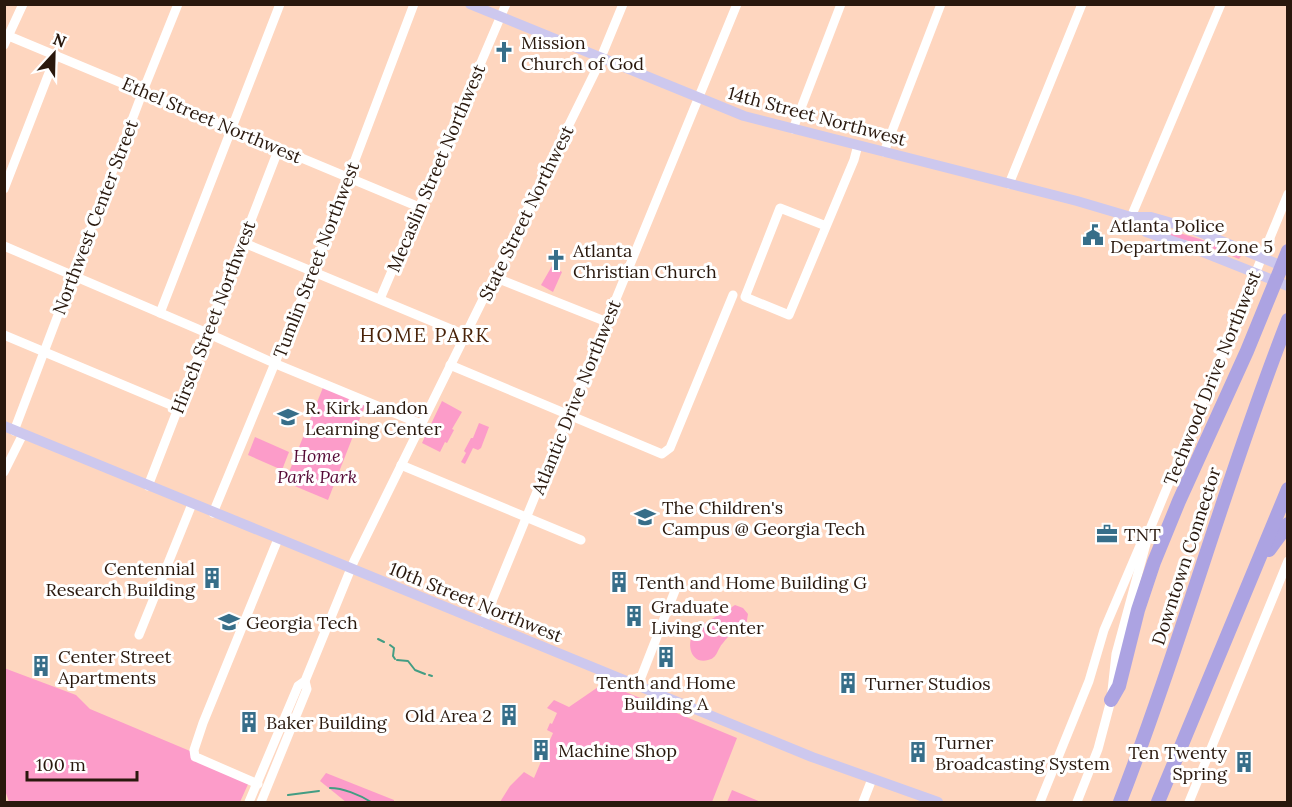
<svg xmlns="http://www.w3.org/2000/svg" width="1292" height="807" font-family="Lora,serif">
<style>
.green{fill:#fc9cc9}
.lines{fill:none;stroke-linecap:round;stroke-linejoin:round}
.stream{stroke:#439d83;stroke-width:2}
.minor{stroke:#fff;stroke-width:9}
.major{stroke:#cdc8ee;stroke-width:10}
.highway{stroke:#aca3e2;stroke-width:14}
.labels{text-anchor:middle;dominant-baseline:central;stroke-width:6;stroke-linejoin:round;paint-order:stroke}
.poi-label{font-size:18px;fill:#29180d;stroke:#fff;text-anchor:start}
.street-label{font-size:18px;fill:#29180d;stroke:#fff}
.park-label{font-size:18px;font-style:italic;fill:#550935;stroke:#fff}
.neighbourhood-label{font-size:20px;letter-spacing:1.5px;fill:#482208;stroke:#fff}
</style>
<rect width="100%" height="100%" fill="#fed6bf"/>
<g class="green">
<path d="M1148,224L1200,239L1241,256L1239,259C1226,254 1213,248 1199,244C1183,238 1159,237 1146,226Z"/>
<path d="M552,266L562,272L553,292L541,285Z"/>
<path d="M324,385L366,403L328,500L285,482Z"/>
<path d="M442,401L462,412L452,429L454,430L447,443L445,442L440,452L422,443Z"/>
<path d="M479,423L489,427L481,448L478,450L473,448L465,464L461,462L466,453L464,451L471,438H473Z"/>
<path d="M255,437L289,452L282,470L248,455Z"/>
<path d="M735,605L743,608L748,614L746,626C738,630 728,635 723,643C717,649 718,658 708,660C691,665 685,643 695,631C703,622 724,613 735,605Z"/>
<path d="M4,668L76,695L90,709L190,751L249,782L240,802H9L4,787Z"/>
<path d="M604,683L737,738L712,802H500L510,786L524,772L534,778L553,733L547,730L550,723L552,724L557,713L547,708L554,700L569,707Z"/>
<path d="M326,773L394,800V802H346L320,781Z"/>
<path d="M732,790L761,802H727Z"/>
</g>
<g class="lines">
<g class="stream">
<path d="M378,639L384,642"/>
<path d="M390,645L394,648L393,656L395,659"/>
<path d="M397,660L408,661L415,670L425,674"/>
<path d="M429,675L432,676"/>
<path d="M330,788C343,788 360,795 371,802"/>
<path d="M288,795L319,791"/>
</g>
<g class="minor">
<path d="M4,34L419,207"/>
<path d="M4,45L23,4"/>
<path d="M793,129L841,4"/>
<path d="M884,152L941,4"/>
<path d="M1009,184L1082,4"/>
<path d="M4,189L56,55"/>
<path d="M1131,217L1221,4"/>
<path d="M826,226L780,208L745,297L789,315L854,160L858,145"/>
<path d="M4,246L207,333L276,364L421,424"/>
<path d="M241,246L249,245L465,335"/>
<path d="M494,277L607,322"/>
<path d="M380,299L506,4"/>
<path d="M160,313L280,4"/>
<path d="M4,335L178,408"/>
<path d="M450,365L662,454L670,448L733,295"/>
<path d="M14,431L143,91L178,4"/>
<path d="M401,465L581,540"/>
<path d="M4,472L23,434"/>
<path d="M148,486L279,148"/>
<path d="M213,513L313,271L414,4"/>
<path d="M483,623L737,4"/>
<path d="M139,635L192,504"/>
<path d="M638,685L676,588"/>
<path d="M258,784L198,758L195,757L194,750L203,723L278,539"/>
<path d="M249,802L298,686L305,681L354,561L595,72L623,4"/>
<path d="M261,802L307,689L305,681"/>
<path d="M863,802L872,779"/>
<path d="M1040,802L1089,681L1104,630L1142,541"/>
<path d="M1077,802L1098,749L1111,700L1116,654L1150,529L1288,194"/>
<path d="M1189,802L1288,561"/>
</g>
<g class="major">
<path d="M470,4L744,116L1077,201L1131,217H1151L1165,221L1192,229L1287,268"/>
<path d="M1131,217L1146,232L1190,247L1288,286"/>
<path d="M4,426L812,757L938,802"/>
</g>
<g class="highway">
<path d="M1269,550L1288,524"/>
<path d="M1111,700L1119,686L1138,610L1154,562L1179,501L1247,351L1288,251"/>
<path d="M1120,802C1181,644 1226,479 1288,320"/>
<path d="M1158,802L1288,489"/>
</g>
</g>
<defs>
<symbol id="church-bare" viewBox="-9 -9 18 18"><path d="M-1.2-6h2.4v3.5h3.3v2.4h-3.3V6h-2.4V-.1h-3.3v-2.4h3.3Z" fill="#376e89" stroke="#fff" stroke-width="2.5" paint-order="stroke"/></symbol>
<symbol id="civic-bare" viewBox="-9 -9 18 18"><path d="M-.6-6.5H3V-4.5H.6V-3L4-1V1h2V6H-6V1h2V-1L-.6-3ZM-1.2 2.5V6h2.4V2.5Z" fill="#376e89" stroke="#fff" stroke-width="2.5" paint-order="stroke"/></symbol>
<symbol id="school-bare" viewBox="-9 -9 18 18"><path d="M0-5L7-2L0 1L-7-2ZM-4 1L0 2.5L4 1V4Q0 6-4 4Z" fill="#376e89" stroke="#fff" stroke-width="2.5" paint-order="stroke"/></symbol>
<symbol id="office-bare" viewBox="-9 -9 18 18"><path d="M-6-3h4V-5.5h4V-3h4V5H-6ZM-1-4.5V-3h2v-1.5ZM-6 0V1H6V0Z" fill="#376e89" stroke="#fff" stroke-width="2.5" paint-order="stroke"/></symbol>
<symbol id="building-bare" viewBox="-9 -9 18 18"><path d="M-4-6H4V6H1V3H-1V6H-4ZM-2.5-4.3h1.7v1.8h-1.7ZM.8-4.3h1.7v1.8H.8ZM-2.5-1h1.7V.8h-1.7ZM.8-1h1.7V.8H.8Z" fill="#376e89" stroke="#fff" stroke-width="2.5" paint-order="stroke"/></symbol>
<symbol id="university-bare" viewBox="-9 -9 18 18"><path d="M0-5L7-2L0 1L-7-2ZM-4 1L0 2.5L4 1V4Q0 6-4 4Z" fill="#376e89" stroke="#fff" stroke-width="2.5" paint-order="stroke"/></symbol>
</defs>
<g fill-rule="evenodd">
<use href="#church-bare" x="489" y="37" width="30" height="30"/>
<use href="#civic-bare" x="1078" y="220" width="30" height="30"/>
<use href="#church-bare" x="541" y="245" width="30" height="30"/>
<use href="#school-bare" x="273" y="402" width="30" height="30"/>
<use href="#school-bare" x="630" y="502" width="30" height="30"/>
<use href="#office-bare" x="1092" y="519" width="30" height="30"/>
<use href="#building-bare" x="197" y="563" width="30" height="30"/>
<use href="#building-bare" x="604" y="567" width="30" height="30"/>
<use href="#building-bare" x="619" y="601" width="30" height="30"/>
<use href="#university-bare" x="214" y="607" width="30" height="30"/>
<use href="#building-bare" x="651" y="642" width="30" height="30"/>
<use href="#building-bare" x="26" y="651" width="30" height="30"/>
<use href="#building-bare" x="833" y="668" width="30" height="30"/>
<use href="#building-bare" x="494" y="700" width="30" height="30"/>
<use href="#building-bare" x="234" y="707" width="30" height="30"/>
<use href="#building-bare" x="526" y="735" width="30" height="30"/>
<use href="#building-bare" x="903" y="737" width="30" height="30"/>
<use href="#building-bare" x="1229" y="747" width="30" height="30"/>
</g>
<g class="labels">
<g class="poi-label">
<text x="521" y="42">Mission<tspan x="521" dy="21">Church of God</tspan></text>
<text x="1110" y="225">Atlanta Police<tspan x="1110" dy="21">Department Zone 5</tspan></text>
<text x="573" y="250">Atlanta<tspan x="573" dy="21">Christian Church</tspan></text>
<text x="305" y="407">R. Kirk Landon<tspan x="305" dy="21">Learning Center</tspan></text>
<text x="662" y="507">The Children's<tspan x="662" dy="21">Campus @ Georgia Tech</tspan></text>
<text x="1124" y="534">TNT</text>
<text x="195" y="568" text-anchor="end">Centennial<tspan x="195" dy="21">Research Building</tspan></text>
<text x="636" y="582">Tenth and Home Building G</text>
<text x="651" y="606">Graduate<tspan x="651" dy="21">Living Center</tspan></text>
<text x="246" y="622">Georgia Tech</text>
<text x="58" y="656">Center Street<tspan x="58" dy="21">Apartments</tspan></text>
<text x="666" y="682" text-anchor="middle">Tenth and Home<tspan x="666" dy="21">Building A</tspan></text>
<text x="865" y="683">Turner Studios</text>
<text x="492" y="715" text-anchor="end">Old Area 2</text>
<text x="266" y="722">Baker Building</text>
<text x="935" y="742">Turner<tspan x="935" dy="21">Broadcasting System</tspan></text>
<text x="558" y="750">Machine Shop</text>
<text x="1227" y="752" text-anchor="end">Ten Twenty<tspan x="1227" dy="21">Spring</tspan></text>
</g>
<g class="street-label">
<text transform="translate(817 116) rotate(15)">14th Street Northwest</text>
<text transform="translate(212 120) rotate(23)">Ethel Street Northwest</text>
<text transform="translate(436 168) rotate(-67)">Mecaslin Street Northwest</text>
<text transform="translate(526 213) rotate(-64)">State Street Northwest</text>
<text transform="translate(95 217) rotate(-69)">Northwest Center Street</text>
<text transform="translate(316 260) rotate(-69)">Tumlin Street Northwest</text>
<text transform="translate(213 317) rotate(-69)">Hirsch Street Northwest</text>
<text transform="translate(1212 378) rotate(-68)">Techwood Drive Northwest</text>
<text transform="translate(576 397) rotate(-68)">Atlantic Drive Northwest</text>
<text transform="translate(1186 556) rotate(-72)">Downtown Connector</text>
<text transform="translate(476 602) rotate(22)">10th Street Northwest</text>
</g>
<g class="park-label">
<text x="317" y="455">Home<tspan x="317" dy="21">Park Park</tspan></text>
</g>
<g class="neighbourhood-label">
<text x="425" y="334">HOME PARK</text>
</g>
</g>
<rect width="1292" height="807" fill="none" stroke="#29180d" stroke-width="12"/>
<g transform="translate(54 54) rotate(22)" stroke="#ffffff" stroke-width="4.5" paint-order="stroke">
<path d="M0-4.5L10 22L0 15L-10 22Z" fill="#29180d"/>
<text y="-9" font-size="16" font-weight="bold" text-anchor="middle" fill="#29180d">N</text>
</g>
<path d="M27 771v9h110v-9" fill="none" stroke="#29180d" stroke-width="3"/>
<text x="36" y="771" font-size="18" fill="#29180d" stroke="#ffffff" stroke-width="4.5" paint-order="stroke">100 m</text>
</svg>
